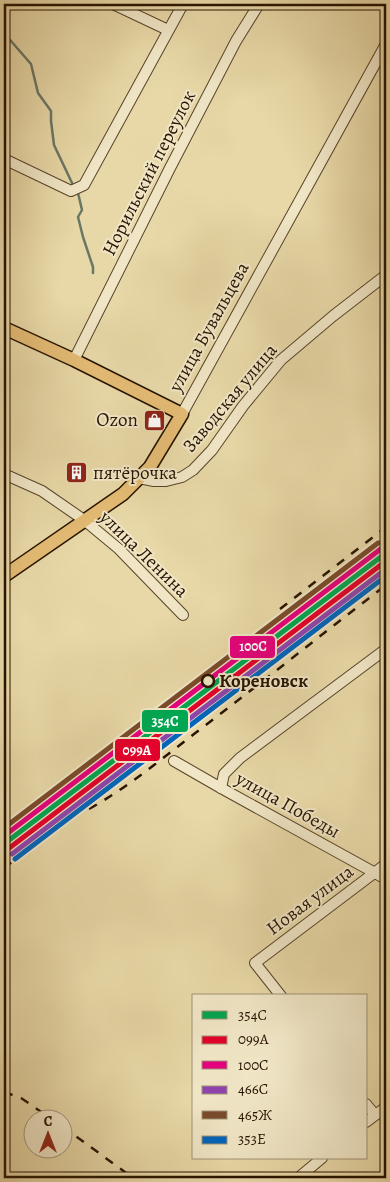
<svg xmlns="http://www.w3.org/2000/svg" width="390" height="1182" font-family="Alegreya,serif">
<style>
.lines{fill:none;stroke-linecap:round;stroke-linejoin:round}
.stream{stroke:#6a7765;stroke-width:2.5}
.minor-casing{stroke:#57442a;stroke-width:12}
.major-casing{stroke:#271300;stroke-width:15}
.minor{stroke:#f0e6c6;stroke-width:10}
.major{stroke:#e4bc74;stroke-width:12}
.rail{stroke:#271300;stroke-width:2.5;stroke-dasharray:9 9;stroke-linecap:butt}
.rail-1-casing{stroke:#f0e6c6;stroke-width:9}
.rail-2-casing{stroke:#f0e6c6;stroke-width:9}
.rail-3-casing{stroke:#f0e6c6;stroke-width:9}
.rail-4-casing{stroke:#f0e6c6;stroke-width:9}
.rail-5-casing{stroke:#f0e6c6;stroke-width:9}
.rail-6-casing{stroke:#f0e6c6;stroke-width:9}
.rail-1{stroke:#00a651;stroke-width:5}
.rail-2{stroke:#e4002b;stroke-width:5}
.rail-3{stroke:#e5007d;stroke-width:5}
.rail-4{stroke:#8e44ad;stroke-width:5}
.rail-5{stroke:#7a4b2a;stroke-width:5}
.rail-6{stroke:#0065bd;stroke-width:5}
.stop-dot{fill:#f0e6c6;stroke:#271300;stroke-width:2.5}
.labels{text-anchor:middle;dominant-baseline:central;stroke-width:4;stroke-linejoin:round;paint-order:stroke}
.street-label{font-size:19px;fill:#271300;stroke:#f0e6c6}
.poi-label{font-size:19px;fill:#271300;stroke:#f0e6c6;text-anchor:end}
.stop-label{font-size:19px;font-weight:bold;fill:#271300;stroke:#f0e6c6;text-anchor:start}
.line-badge{stroke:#f0e6c6;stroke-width:2}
.badge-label{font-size:14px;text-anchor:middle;font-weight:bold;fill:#fff}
</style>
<rect width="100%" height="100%" fill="#e8d8a7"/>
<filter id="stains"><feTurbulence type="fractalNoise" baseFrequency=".004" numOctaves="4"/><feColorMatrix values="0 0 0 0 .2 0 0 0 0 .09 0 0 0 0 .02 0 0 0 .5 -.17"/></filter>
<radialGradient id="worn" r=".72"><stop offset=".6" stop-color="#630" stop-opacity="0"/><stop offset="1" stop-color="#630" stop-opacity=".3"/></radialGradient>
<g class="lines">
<g class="stream">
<path d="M4,33L31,64L38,93L51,111V121L54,145L73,185"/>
<path d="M78,193L82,210L78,217L83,237L93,267V273"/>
</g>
<defs>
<g id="minor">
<path d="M113,4L168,30"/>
<path d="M4,159L71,191L84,185L183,4"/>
<path d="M74,360L170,168L236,41L259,4"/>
<path d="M182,414L386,44"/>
<path d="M4,474L42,491L84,520L119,549L183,615"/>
<path d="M139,478L154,481H166L182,477L193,470L212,450L243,406L281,360L333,316L386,275"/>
<path d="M174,761L221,788L386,879"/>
<path d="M221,788L224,774L240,758L386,649"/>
<path d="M281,996L255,963L386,864"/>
<path d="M366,1104L375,1115"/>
<path d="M366,1122L386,1107"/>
<path d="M298,1178L322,1158"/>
</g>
<path id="major" d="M4,328L74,360L182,414L150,467L123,494L4,576"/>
</defs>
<use href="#minor" class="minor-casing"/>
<use href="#major" class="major-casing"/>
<use href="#minor" class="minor"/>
<use href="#major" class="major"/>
<g class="rail">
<path d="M280,609L386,527"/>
<path d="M89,809C127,788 160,760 194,734C259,685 322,634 386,585"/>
<path d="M4,837L386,543"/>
<path d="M4,856L386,561"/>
<path d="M4,868L386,574"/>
<path d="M4,1092L21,1098L53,1120"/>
<path d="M62,1126L133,1178"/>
</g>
<defs>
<path id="rail-1" d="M4,844L386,553"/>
<path id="rail-2" d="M8,849L386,561"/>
<path id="rail-3" d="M4,836L382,548"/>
<path id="rail-4" d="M12,854L386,569"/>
<path id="rail-5" d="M4,828L378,543"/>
<path id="rail-6" d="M15,859L386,576"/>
</defs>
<use href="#rail-1" class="rail-1-casing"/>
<use href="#rail-2" class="rail-2-casing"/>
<use href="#rail-3" class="rail-3-casing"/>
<use href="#rail-4" class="rail-4-casing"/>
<use href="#rail-5" class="rail-5-casing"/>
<use href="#rail-6" class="rail-6-casing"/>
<use href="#rail-1" class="rail-1"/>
<use href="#rail-2" class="rail-2"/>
<use href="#rail-3" class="rail-3"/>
<use href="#rail-4" class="rail-4"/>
<use href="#rail-5" class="rail-5"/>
<use href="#rail-6" class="rail-6"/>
</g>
<defs>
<symbol id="shop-square" viewBox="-11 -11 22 22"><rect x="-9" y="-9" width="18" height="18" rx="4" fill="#8f2418" stroke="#f0e6c6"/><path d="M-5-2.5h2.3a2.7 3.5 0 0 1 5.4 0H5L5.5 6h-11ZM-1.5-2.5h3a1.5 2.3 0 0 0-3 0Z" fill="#fff"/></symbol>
<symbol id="building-square" viewBox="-11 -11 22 22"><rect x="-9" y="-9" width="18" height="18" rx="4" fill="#8f2418" stroke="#f0e6c6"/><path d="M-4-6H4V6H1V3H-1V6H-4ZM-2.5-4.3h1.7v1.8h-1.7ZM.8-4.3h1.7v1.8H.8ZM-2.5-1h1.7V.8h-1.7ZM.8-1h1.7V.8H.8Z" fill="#fff"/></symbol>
</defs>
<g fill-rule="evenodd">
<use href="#shop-square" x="142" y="408" width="25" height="25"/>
<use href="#building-square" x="64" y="460" width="25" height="25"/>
</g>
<circle class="stop-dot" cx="208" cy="681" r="6"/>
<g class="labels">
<g class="street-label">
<text transform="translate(149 173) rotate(-63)">Норильский переулок</text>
<text transform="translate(209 327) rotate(-61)">улица Бувальцева</text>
<text transform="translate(230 398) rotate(-50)">Заводская улица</text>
<text transform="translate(144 554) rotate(44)">улица Ленина</text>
<text transform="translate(288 805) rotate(29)">улица Победы</text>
<text transform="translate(310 900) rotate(-37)">Новая улица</text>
</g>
<g class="poi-label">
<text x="138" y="420">Ozon</text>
<text x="93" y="473" text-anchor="start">пятёрочка</text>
</g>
<g class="stop-label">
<text x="219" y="681">Кореновск</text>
</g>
</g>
<g class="line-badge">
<rect x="229" y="635" width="47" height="24" rx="5" fill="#e5007d"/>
<rect x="141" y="709" width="48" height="24" rx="5" fill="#00a651"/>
<rect x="114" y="738" width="47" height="24" rx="5" fill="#e4002b"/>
</g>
<g class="badge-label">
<text x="253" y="651">100C</text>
<text x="165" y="726">354С</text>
<text x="137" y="755">099А</text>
</g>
<rect width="390" height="1182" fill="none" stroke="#e8d8a7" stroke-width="20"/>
<rect x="5" y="5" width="380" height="1172" fill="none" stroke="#271300" stroke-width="2.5"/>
<rect x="10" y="10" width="370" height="1162" fill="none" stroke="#271300"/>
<rect x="192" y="994" width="175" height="165" fill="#f0e6c6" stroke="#a09277"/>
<rect x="202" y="1011" width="25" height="8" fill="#00a651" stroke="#a09277"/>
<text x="238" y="1020" font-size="15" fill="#271300">354С</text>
<rect x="202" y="1036" width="25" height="8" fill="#e4002b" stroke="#a09277"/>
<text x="238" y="1044" font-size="15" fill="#271300">099А</text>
<rect x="202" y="1061" width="25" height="8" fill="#e5007d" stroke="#a09277"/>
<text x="238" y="1070" font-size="15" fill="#271300">100C</text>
<rect x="202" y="1086" width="25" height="8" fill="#8e44ad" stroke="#a09277"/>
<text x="238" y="1094" font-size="15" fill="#271300">466С</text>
<rect x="202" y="1111" width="25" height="8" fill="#7a4b2a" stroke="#a09277"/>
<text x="238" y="1120" font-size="15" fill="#271300">465Ж</text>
<rect x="202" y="1136" width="25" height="8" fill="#0065bd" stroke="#a09277"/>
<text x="238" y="1144" font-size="15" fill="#271300">353Е</text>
<g transform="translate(48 1134)"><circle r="24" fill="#f0e6c6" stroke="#a09277"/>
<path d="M0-4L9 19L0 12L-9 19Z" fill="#8f2418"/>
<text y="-8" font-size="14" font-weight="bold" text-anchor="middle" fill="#271300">С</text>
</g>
<rect width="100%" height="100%" filter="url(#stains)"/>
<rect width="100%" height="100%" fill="url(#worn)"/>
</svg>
